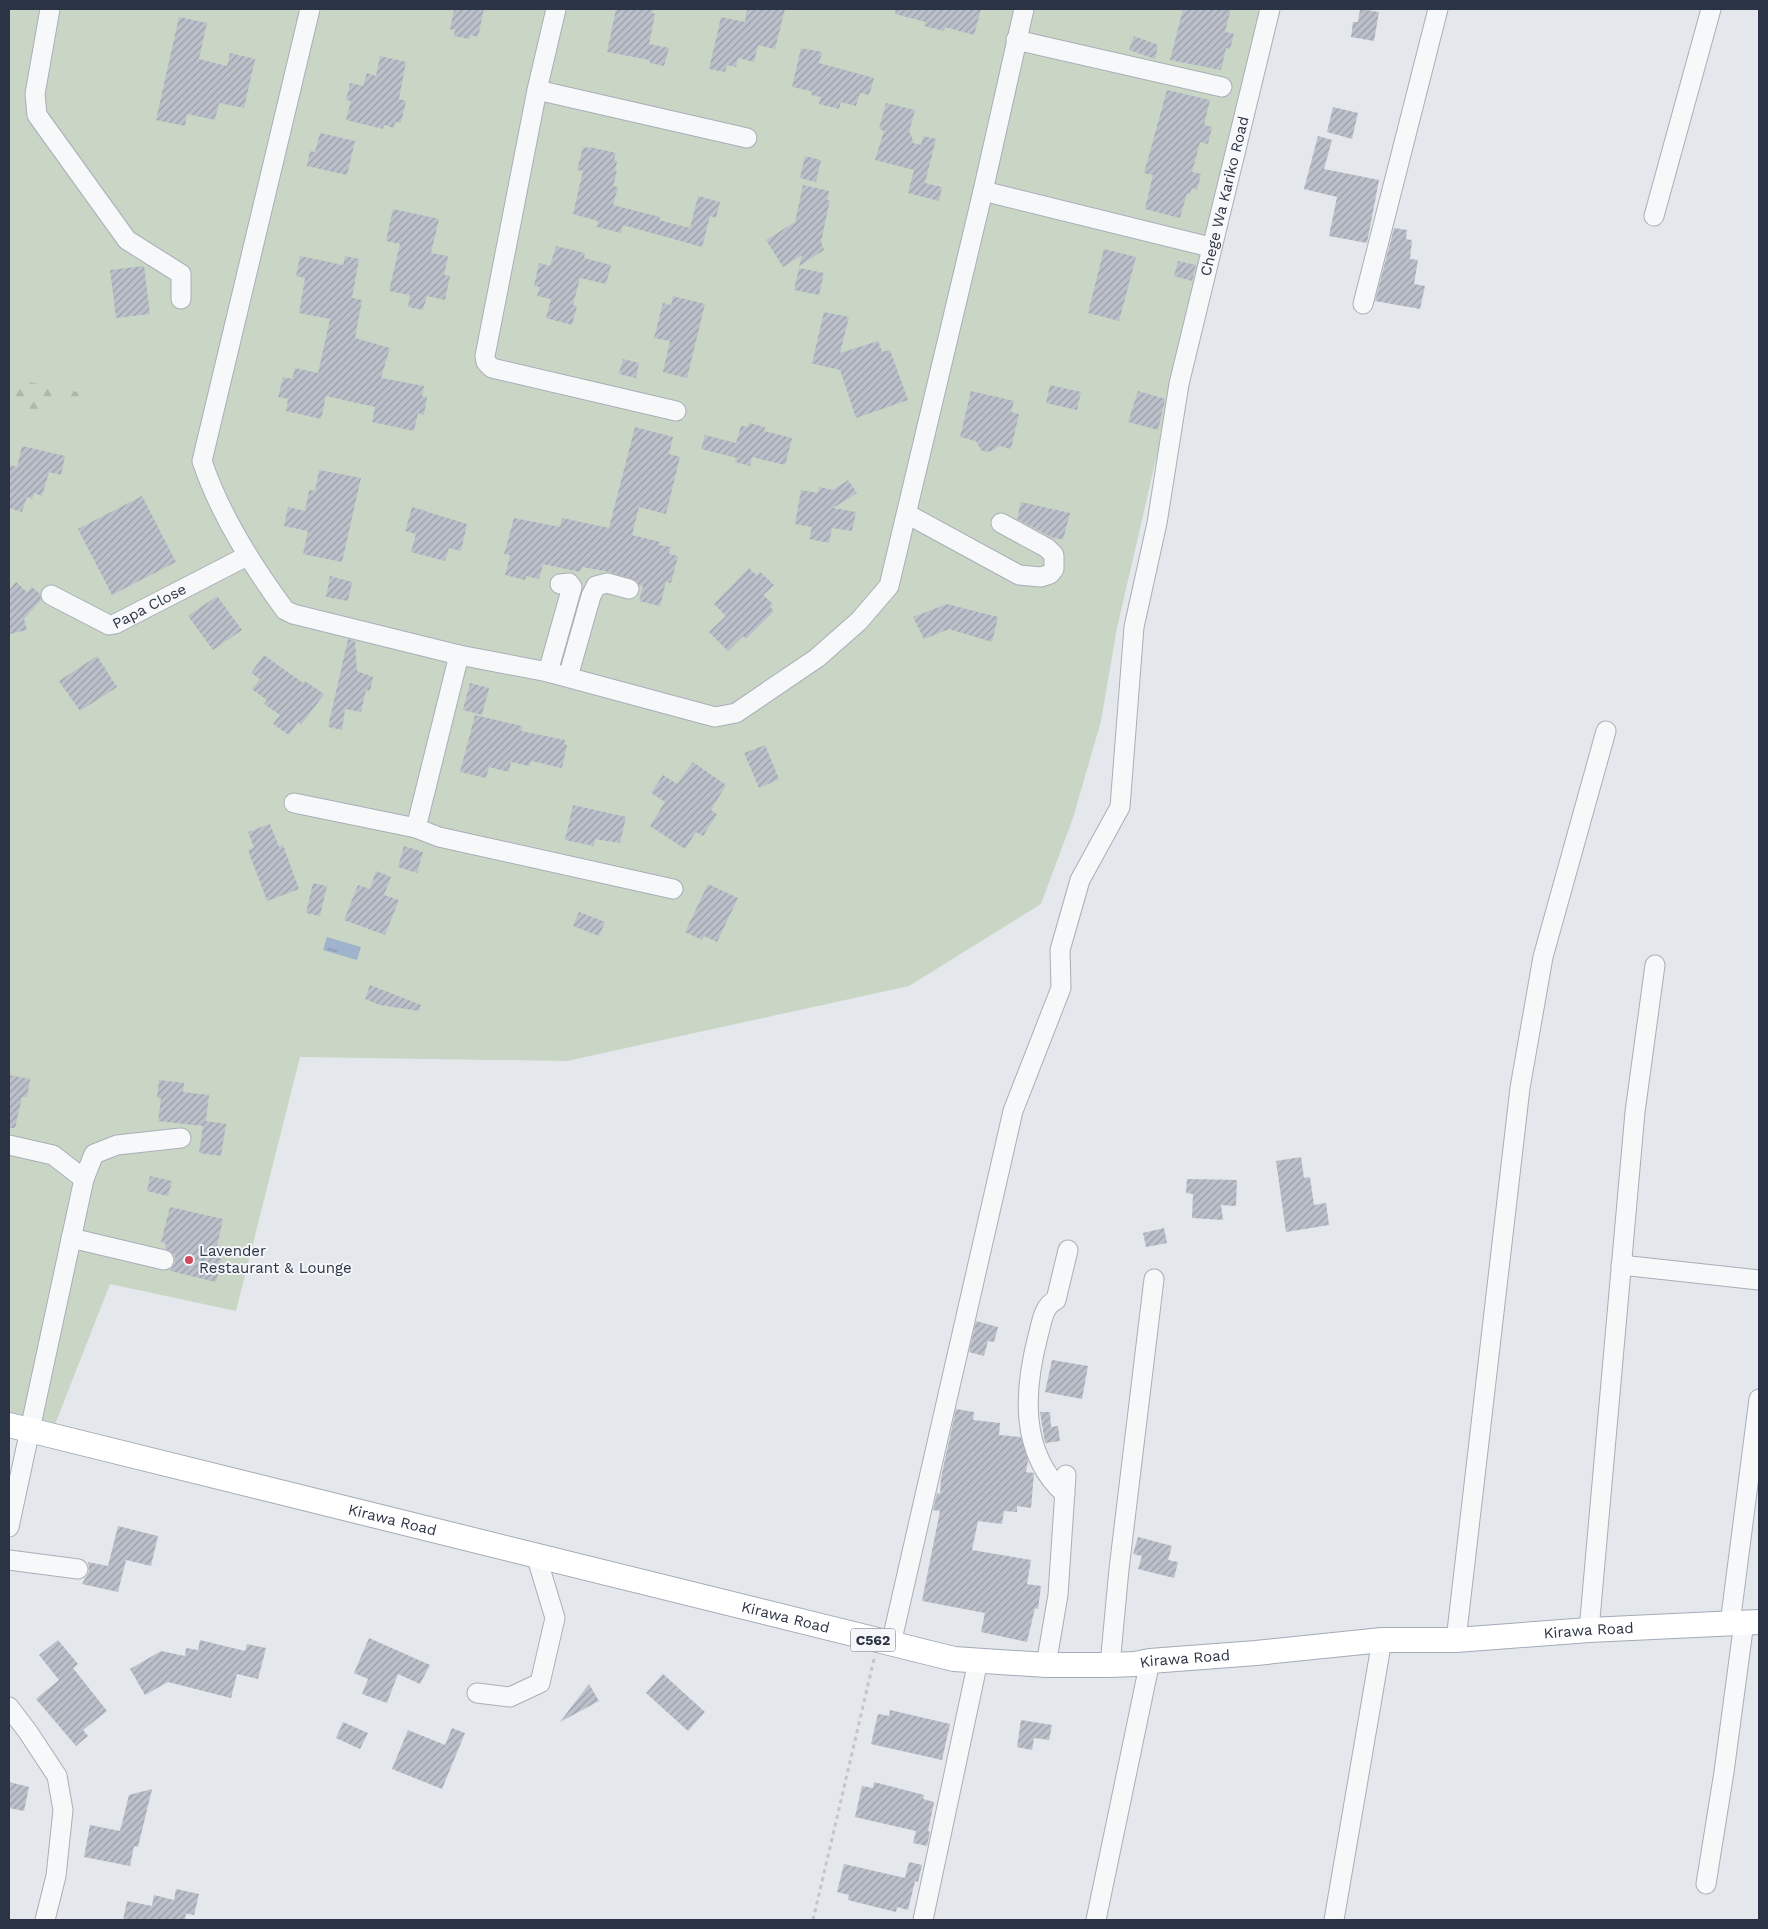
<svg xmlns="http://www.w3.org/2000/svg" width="1768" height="1929" font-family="'Work Sans',sans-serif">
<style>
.green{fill:#c9d6c5}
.forest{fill:url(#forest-firs)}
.water{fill:url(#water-ripples)}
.building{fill:url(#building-hatch)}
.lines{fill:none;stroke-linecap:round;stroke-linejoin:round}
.minor-casing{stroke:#a9aeb7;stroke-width:21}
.major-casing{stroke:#a3abb8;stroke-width:26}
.path{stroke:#c2c5cb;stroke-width:3;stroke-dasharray:4 4;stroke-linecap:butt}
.minor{stroke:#f7f8fa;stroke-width:19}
.major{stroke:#fff;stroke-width:24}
.poi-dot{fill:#d1495b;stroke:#f4f6f9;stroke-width:2}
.labels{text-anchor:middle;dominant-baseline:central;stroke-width:4;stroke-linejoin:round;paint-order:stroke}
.shield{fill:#f4f6f9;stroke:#676e7b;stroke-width:1}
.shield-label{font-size:14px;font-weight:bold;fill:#2b3445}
.street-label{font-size:15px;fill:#2b3445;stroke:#f4f6f9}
.poi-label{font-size:15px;fill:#2b3445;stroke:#f4f6f9;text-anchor:start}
</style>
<defs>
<pattern id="forest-firs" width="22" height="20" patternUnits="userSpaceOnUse" patternTransform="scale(1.25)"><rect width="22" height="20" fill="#c9d6c5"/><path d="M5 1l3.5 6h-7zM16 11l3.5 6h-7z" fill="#adb8ab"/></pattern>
<pattern id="water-ripples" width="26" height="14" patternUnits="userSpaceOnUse" patternTransform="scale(1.25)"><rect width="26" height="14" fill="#9fb4cc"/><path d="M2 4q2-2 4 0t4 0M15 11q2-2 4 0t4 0" fill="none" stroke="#8293a7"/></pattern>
<pattern id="building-hatch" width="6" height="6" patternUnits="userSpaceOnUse" patternTransform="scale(1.25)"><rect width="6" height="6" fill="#bbc0ca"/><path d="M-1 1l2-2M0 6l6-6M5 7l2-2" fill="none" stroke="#989da6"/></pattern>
</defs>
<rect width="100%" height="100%" fill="#e4e7ec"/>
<path class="green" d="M9,9H1260L1117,628L1101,721L1073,818L1041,904L909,986L567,1061L300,1057L236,1311L110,1284L54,1427L9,1416Z"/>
<path class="forest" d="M9,378L88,394L9,418Z"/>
<path class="water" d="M327,937L361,947L357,960L323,950Z"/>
<g class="building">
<path d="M454,9H484L478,37L470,35V39L454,36L455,30L450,29Z"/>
<path d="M616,9H653L652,13L655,14L649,44L669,48L664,66L650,63V60L607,52Z"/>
<path d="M747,9H785L775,49L758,45L754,62L738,58L736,67L727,65L725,72L709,69L721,17L745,22Z"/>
<path d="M896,9H981L974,35L945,27L944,31L924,26L926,22L895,14Z"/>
<path d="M1183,9H1231L1225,32L1234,34L1230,49L1226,48L1221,70L1170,60Z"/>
<path d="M1360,9L1379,12L1374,41L1351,37L1353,22H1358Z"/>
<path d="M179,17L207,23L199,59L227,66L230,53L255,59L244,108L219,103L215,120L187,114L185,126L156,120Z"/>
<path d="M1134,36L1158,45L1155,59L1129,50Z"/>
<path d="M801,48L822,52L819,63L874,78L869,95L860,93L856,106L841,102L839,109L819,104L821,97L811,95V91L792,87Z"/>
<path d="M380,56L406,62L399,99L406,101L401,123L395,122L394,128L384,125L383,129L346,120L351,101L346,100L350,83L363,86L367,73L376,76Z"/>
<path d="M1167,90L1210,100L1204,125L1212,127L1208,144L1200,142L1192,172L1201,174L1197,190L1192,188L1190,194L1187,193L1180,218L1145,209L1153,175L1144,173Z"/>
<path d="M886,103L915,110L909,132L912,137L913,143L921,145L923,136L936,139L925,183L942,187L939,201L908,193L914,170L875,160L884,131L879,129Z"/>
<path d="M1333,107L1358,113L1352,139L1327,132Z"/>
<path d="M320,133L355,141L347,175L307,166L310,151L315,152Z"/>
<path d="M1318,136L1332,140L1324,169L1379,180L1367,243L1329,236L1337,197L1304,189Z"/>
<path d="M583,147L590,148V147L616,153L614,160L617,161L615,171L617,172L613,186L618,187L613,205L660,217L659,220L690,228L698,196L720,202L716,218L710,216L702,247L623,225L621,233L597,227L598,221L573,214L583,171L577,170Z"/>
<path d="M805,156L821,160L816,182L800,178Z"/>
<path d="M803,185L829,191L827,200H830L821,242L824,250L799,266L802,255L783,267L766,240L795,222Z"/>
<path d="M393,209L439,219L431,253L448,256L444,275L450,276L445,300L427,296L423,310L408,307L410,295L389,291L400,244L386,241Z"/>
<path d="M1394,228L1407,230L1406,239L1412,240L1410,259L1418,260L1414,284L1425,286L1420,309L1375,301Z"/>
<path d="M556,246L585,253L584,258L611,265L606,284L580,278L573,305L577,306L572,325L546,318L551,299L537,296L540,287L534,286L539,263L550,266Z"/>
<path d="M1104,249L1136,257L1119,321L1088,313Z"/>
<path d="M300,256L343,265L345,256L359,259L352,298L362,300L355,338L390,348L381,378L424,386L422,396L427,397L424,415L418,413L414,431L372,422L375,407L326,396L321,419L286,411L288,399L278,397L283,377L292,379L295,368L318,373L330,319L299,313L305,278L296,276Z"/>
<path d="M1178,261L1196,265L1192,281L1174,276Z"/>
<path d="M144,266L150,314L116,318L110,270Z"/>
<path d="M799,268L824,273L819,295L794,290Z"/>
<path d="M673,296L705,304L687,378L663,372L670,341L654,338L663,303L671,305Z"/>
<path d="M824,312L849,317L840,353L878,341L882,352L890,350L908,400L856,418L840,370L810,363H812Z"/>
<path d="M623,359L639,363L636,378L619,374Z"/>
<path d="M1050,385L1081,392L1077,410L1046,403Z"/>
<path d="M971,391L1014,401L1011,412L1019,414L1011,449L1000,446L992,451L986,452L981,450L976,441L960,437Z"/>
<path d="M1138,391L1165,399L1158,430L1128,422Z"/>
<path d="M749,423L765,427L764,431L792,438L785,465L752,457L750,466L735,462L737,458L701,449L705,435L736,443L741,426L748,427Z"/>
<path d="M635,427L673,437L669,454L680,457L666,514L639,507L632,535L660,542L659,545L671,547L669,554L678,556L671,583L666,582L660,606L639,601L643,586L639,585L637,581L610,572L582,567L580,572L543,564L539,579L526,576L525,580L505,575L510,555L504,554L514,518L560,527L562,518L609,528Z"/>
<path d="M22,446L65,456L61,475L49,472L42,496L34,493L32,499L27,497L22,512L9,508V465L17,467Z"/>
<path d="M319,470L361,478L342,562L303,554L308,531L284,526L288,507L305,511L309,490L315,491Z"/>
<path d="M848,480L857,493L833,508L856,512L852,531L832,528L829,543L809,539L812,527L795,524L801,490L818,493L819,487L833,490Z"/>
<path d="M142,496L176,562L112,595L78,529Z"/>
<path d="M1021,502L1070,513L1063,540L1051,537L1017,519Z"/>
<path d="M412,507L467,524L461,551L449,548L445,561L411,552L416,534L405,531Z"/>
<path d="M749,568L757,576L760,572L774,585L763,595L773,604L770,607L774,611L746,639L743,636L728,651L709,632L726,616L714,604Z"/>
<path d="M330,576L352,582L348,601L326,597Z"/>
<path d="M16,582L27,592L32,587L40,594L41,600L24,619L27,630L9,634V590Z"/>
<path d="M217,596L242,630L213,650L188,616Z"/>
<path d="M947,604L998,617L992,642L949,629L924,639L913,617Z"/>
<path d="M348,639L355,641L357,671L373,677L370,691L366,690L361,712L345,709L342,730L328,727Z"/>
<path d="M264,655L303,683L305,681L324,694L301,725L298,722L289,735L273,724L280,715L264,704L267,700L252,689L260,679L251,673Z"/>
<path d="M97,656L117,687L80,711L59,681Z"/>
<path d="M470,683L489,688L482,715L463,710Z"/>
<path d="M475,715L522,726L521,731L565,740L564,744L567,745L562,768L531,761L529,766L511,762L509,772L489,767L486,778L460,772Z"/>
<path d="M765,745L779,779L759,788L744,753Z"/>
<path d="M693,762L726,785L711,810L717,814L703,836L696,832L685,849L650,826L665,802L651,793L663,775L677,784Z"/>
<path d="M573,805L626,817L620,843L595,839L594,846L565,840Z"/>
<path d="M270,824L279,847L283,845L299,889L267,901L248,850L254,848L248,832Z"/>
<path d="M404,846L423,852L417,873L398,867Z"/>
<path d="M376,871L391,877L384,895L399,900L385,935L344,920L358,885L370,889Z"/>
<path d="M313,883L327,886L320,916L306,913Z"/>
<path d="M708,884L738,898L717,942L704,936L702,940L685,932Z"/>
<path d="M579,912L605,922L599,936L573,926Z"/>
<path d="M370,985L421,1005L419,1011L380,1005L365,999Z"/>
<path d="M9,1075L30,1079L27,1097H22L15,1128H9Z"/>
<path d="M159,1080L184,1083L183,1092L209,1095L206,1121L226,1124L221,1156L199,1153L203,1126L158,1121L161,1098H157Z"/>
<path d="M1301,1157L1304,1178L1310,1177L1314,1205L1326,1203L1329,1225L1286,1232L1276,1161Z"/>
<path d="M150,1176L172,1181L168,1196L147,1191Z"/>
<path d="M1187,1179L1237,1180L1236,1206L1221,1205L1223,1220L1192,1218L1193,1194L1186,1193Z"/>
<path d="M170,1207L223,1219L216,1250L223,1252L216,1282L170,1271L175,1263V1256L171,1252L165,1249L166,1244L161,1242Z"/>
<path d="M1164,1228L1167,1243L1146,1247L1143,1233Z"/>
<path d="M976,1321L998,1327L994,1342L988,1341L984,1356L969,1352Z"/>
<path d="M1052,1360L1088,1366L1082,1399L1045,1392Z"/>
<path d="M956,1409L974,1412L973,1420L1000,1423L999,1435L1021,1437L1028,1461L1026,1472L1034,1473L1031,1508L1017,1506V1512L1004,1511L1002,1524L978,1521L972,1550L1031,1560L1027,1584L1041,1586L1038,1609L1035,1608L1027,1642L981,1632L985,1613L922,1601L940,1511L933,1510L937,1493L940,1494L941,1478Z"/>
<path d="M1040,1412H1050L1051,1427L1058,1426L1060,1441L1045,1443Z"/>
<path d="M118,1526L158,1536L151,1566L126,1560L118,1592L82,1584L89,1571L88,1562L108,1566Z"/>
<path d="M1138,1537L1172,1546L1168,1560L1178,1562L1174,1578L1138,1569L1142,1556L1133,1554Z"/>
<path d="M369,1638L430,1665L420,1684L398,1674L387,1703L362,1694L368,1679L354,1673Z"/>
<path d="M58,1640L78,1664L73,1668L107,1711L83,1730L88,1736L76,1746L36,1699L59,1680L39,1655Z"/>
<path d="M200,1640L245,1651L247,1644L266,1648L258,1679L237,1674L231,1698L168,1682L145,1695L130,1669L161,1651L185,1656L186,1648L198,1650Z"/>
<path d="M663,1674L705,1712L688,1731L646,1693Z"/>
<path d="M589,1684L599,1701L560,1722Z"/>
<path d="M890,1710L950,1724L942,1760L871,1744L878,1714L889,1716Z"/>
<path d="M1021,1720L1052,1725L1049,1740L1034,1738L1032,1750L1017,1747Z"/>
<path d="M343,1722L368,1733L360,1749L336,1738Z"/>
<path d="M452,1728L465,1733L442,1789L392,1769L408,1730L445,1745Z"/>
<path d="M9,1782L29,1787L24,1811L9,1808Z"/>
<path d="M874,1782L924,1795L923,1799L934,1802L928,1831L930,1832L927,1846L913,1843L916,1831L855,1817L862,1786L873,1788Z"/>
<path d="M152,1789L138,1847L134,1846L130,1866L84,1857L90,1825L120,1831L129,1795Z"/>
<path d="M909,1862L922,1865L918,1882L915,1881L908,1910L897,1907L896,1912L848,1900L849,1895L837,1892L844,1864L905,1878Z"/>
<path d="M176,1889L199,1894L194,1915L183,1913L186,1914L185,1920H123L127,1901L152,1906L154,1895L174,1900Z"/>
</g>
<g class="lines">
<defs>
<g id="minor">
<path d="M50,9L35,94L37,115L127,240L181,274V299"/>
<path d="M310,9L202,461C220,515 251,564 285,610L293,614L459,655L548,672L715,717L736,713L817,658L859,621L889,586L983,191L1024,9"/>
<path d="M556,9L537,90L485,356L486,362L492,368L676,411"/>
<path d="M1016,40L1222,87"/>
<path d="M537,90L747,138"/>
<path d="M983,191L1202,245"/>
<path d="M1654,216L1711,9"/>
<path d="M1363,304L1438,9"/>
<path d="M907,514L1019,575L1041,577L1050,574L1054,569V555L1047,548L1001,523"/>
<path id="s1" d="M51,595L109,625L115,624L247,556"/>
<path d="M459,655L416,828L439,837L673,889"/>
<path d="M548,672L572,587L569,583L560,584"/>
<path d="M568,677L591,596L596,586L607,583L629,589"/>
<path d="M294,803L416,828"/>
<path d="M9,1145L53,1155L84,1179"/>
<path d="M71,1238L164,1260"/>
<path d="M1621,1265L1759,1280"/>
<path d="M1065,1494C1019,1453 1024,1390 1038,1336C1042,1322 1043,1306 1056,1300L1068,1250"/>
<path d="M9,1527L84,1179L94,1154L117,1145L181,1138"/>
<path d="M9,1560L78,1569"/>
<path d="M1730,1624L1759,1399"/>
<path d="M1589,1630L1635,1112L1655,965"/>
<path d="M1456,1640L1520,1088L1543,957L1606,731"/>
<path id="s2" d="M891,1644L1013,1111L1061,988L1060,950L1080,880L1120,807L1134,627L1157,523L1179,384L1270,9"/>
<path d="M1046,1665L1058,1595L1066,1475"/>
<path d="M1110,1665L1119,1569L1154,1279"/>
<path d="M477,1693L510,1697L540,1683L555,1618L536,1555"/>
<path d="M9,1707L28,1732L57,1776L63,1810L56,1876L45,1920"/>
<path d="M1706,1884L1724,1772L1744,1622"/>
<path d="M923,1920L978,1661"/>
<path d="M1096,1920L1150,1661"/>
<path d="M1334,1920L1382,1640"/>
</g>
<g id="major">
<path id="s3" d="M9,1425L954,1659L1046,1665H1110L1135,1664L1150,1661L1256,1653L1382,1640H1456L1589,1630L1759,1622"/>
</g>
</defs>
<use href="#minor" class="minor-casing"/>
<use href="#major" class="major-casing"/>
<path class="path" d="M813,1920L874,1659"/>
<use href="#minor" class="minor"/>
<use href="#major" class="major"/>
</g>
<circle class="poi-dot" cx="189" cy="1260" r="5"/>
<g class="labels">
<rect class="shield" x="850.5" y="1628.5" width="45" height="23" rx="4"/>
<g class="shield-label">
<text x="873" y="1640">C562</text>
</g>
<g class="street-label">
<text stroke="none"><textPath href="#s2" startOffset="1494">Chege Wa Kariko Road</textPath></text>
<text stroke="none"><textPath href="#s1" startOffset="110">Papa Close</textPath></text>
<text stroke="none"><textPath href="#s3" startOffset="395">Kirawa Road</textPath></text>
<text stroke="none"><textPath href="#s3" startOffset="800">Kirawa Road</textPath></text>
<text stroke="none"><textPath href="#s3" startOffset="1610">Kirawa Road</textPath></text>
<text stroke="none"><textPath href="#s3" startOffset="1205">Kirawa Road</textPath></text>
</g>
<g class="poi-label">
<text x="199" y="1251">Lavender<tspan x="199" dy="17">Restaurant &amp; Lounge</tspan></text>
</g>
</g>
<rect width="1768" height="1929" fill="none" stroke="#2b3445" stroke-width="20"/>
</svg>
